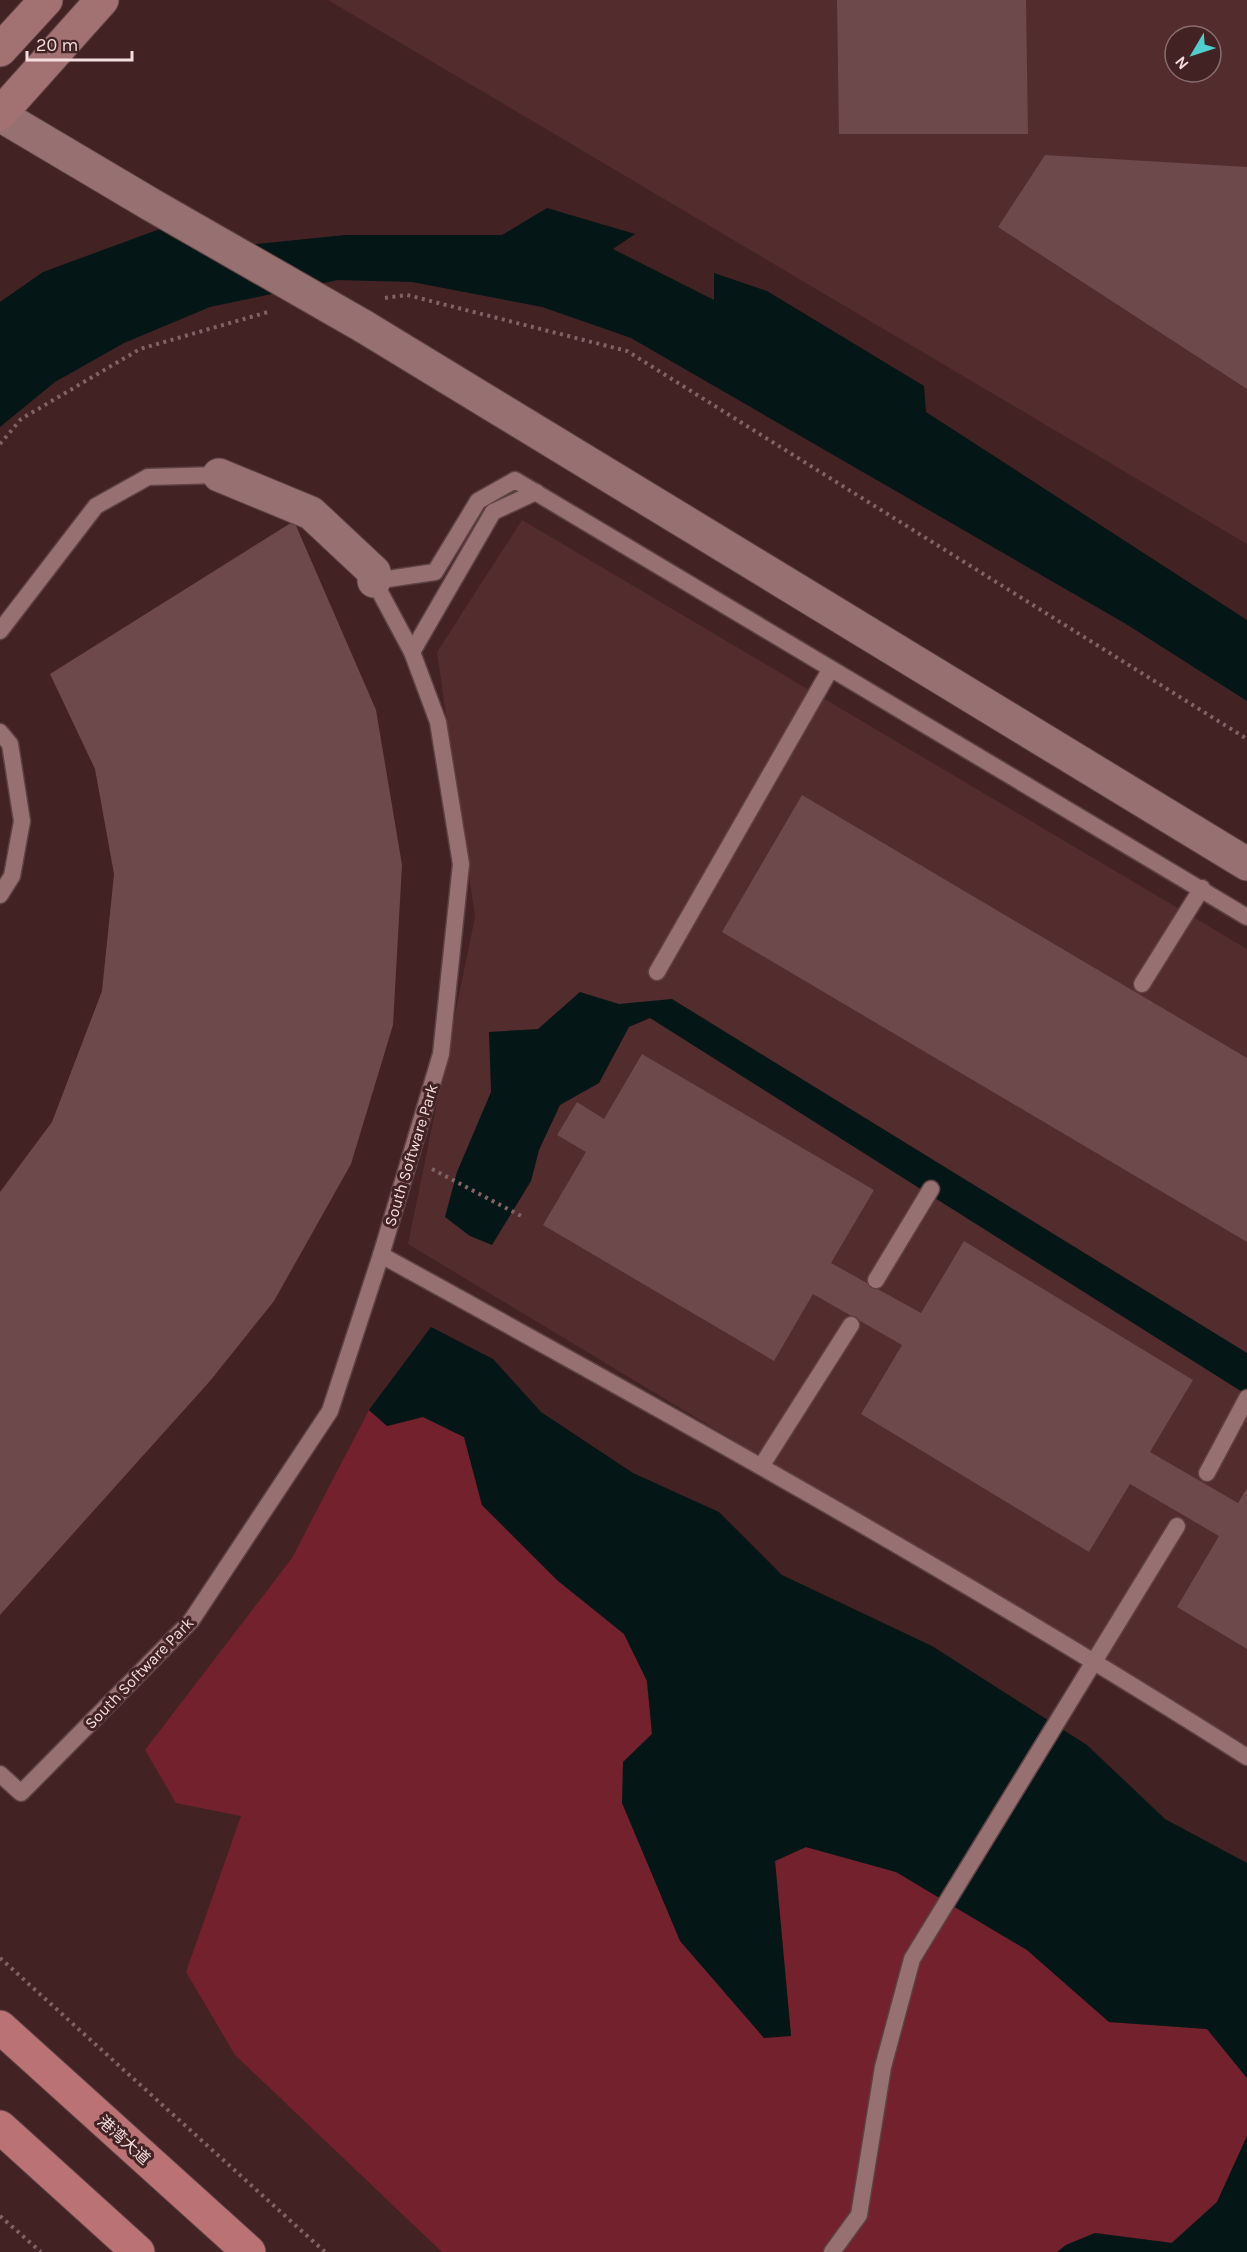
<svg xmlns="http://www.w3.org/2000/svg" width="1247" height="2252" font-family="Karla,'Noto Sans SC',sans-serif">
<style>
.built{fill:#532c2e;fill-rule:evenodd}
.green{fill:#73212c}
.water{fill:#051616}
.building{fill:#6d494b}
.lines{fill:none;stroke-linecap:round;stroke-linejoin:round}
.lane-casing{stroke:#5d4143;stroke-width:19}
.street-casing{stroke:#5d4143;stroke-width:35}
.secondary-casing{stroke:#5d4143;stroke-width:35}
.highway-casing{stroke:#5d4143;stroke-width:35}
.path{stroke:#806364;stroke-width:4;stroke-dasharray:3 4.5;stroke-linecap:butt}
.lane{stroke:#977071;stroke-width:16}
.street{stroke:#977071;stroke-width:33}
.secondary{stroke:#a27172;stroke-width:33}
.highway{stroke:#bb7275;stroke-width:33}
.street-bridge-casing{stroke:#5d4143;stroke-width:35;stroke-linecap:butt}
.street-bridge{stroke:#977071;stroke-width:33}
.labels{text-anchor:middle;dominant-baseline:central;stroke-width:6;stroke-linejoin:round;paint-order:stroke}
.street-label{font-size:16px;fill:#f3dddd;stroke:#432224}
</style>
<rect width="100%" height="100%" fill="#432224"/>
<g class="built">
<path d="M328,0H1247V544ZM1175,36H1211V72H1175Z"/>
<path d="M522,520L1247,949V1750L408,1244L475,917L437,652Z"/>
</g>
<path class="green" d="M369,1410L387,1426L423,1417L464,1437L482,1505L557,1580L624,1634L647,1681L652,1734L623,1762L657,1884L680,1941L791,2036L775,1861L806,1847L896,1872L1027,1950L1109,2022L1207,2029L1247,2078V2137L1217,2202L1171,2243L1095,2233L1066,2245L1057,2252H442L235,2055L186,1972L241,1816L176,1803L145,1750L292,1558Z"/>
<g class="water">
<path d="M547,208L635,234L613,249L714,300V273L767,291L924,386L926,412L1247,620V701L1126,624L631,338L542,307L412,282L338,280L210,307L124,343L55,382L0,427V302L43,272L168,226L228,247L345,235H502Z"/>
<path d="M580,992L619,1004L672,999L1247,1353V1395L650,1018L629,1027L599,1083L560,1105L539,1150L531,1181L492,1245L470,1236L445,1217L457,1172L491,1092L489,1032L538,1029Z"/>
<path d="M431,1327L493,1359L541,1412L633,1473L719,1512L782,1575L932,1646L1087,1745L1165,1819L1247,1863V2078L1207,2029L1109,2022L1027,1950L896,1872L806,1847L775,1861L791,2036L764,2038L680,1941L622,1803L623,1762L652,1734L647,1681L624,1634L557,1580L482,1505L464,1437L423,1417L387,1426L369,1410Z"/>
<path d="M1247,2136V2252H1057L1066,2245L1095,2233L1172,2243L1217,2202Z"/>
</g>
<g class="building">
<path d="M837,0H1026L1028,134H839Z"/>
<path d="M1045,155L1247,167V389L998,227Z"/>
<path d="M294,521L376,710L402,865L393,1025L351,1164L274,1301L210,1381L0,1615V1192L52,1122L102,991L114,874L95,769L50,674Z"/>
<path d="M802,795L1247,1058V1242L722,932Z"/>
<path d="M642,1054L874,1190L831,1263L921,1313L964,1241L1193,1380L1150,1452L1238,1503L1247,1488V1649L1177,1607L1219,1536L1130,1484L1089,1552L861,1414L902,1345L813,1294L774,1361L543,1225L586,1152L557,1135L577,1102L604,1119Z"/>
</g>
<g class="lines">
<defs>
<g id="lane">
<path d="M0,631L96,506L148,477L219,475"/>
<path d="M412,652L493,512L536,492"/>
<path d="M0,732L10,744L22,821L12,876L0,895"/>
<path d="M657,972L830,670"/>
<path d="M1142,984L1202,888"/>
<path d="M381,1255C674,1416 965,1578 1247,1757"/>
<path d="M876,1280L931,1189"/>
<path d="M762,1465L851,1325"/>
<path d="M1207,1473L1247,1398"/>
<path d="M0,1774L21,1793L191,1621L330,1411L381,1255L441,1054L461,864L438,722L412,652L374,581L435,572L478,501L515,480L1247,917"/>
<path d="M832,2252L859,2215L883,2067L912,1959L1177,1526"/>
</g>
<g id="street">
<path d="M0,115L150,204"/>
<path d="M363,326L1247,864"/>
<path d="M219,475L311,513L374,572V581"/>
</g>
<g id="secondary">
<path d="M0,50L46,0"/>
<path d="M0,114L102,0"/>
</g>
<g id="highway">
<path d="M0,2027L249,2252"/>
<path d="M0,2127L138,2252"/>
</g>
</defs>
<use href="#lane" class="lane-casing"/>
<use href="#street" class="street-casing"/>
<use href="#secondary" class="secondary-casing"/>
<use href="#highway" class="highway-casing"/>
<g class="path">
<path d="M385,298L407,295L627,351L1247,739"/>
<path d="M0,444L21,419L140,349L268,312"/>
<path d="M432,1169L525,1218"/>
<path d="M0,1958L325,2252"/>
<path d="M0,2216L41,2252"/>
</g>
<use href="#lane" class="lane"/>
<use href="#street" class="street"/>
<use href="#secondary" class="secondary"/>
<use href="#highway" class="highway"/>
<defs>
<path id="street-bridge" d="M150,204L363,326"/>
</defs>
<use href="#street-bridge" class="street-bridge-casing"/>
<use href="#street-bridge" class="street-bridge"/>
</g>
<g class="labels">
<g class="street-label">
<text transform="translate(411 1155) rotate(-73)">South Software Park</text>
<text transform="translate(139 1673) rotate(-46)">South Software Park</text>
<text transform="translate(124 2140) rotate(42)">港湾大道</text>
</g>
</g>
<g transform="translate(1193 54) rotate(231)"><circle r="28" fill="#432224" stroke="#896d6e" stroke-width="1.5"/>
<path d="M0-4.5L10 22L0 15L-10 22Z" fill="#52cdcd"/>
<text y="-9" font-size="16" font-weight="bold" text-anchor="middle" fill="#f3dddd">N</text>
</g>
<path d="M27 51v9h105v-9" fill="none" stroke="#f3dddd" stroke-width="3"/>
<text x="36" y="51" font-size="18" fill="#f3dddd" stroke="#432224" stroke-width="4.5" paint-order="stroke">20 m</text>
</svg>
